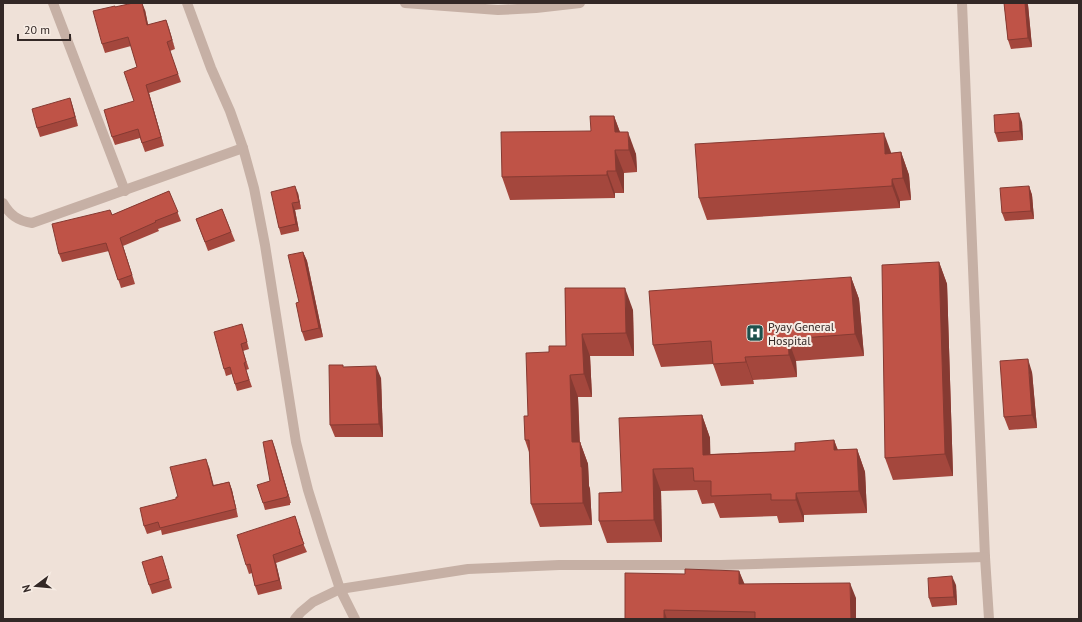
<svg xmlns="http://www.w3.org/2000/svg" width="1082" height="622" font-family="'PT Sans',sans-serif">
<style>
.lines{fill:none;stroke-linecap:round;stroke-linejoin:round}
.minor{stroke:#c6b0a5;stroke-width:10}
.wall{fill:#a4473d}
.shaded-wall{fill:#863a32}
.building{fill:#bf5347;stroke:#863a32}
.labels{text-anchor:middle;dominant-baseline:central;stroke-width:4;stroke-linejoin:round;paint-order:stroke}
.poi-label{font-size:12px;fill:#332826;stroke:#f7ece4;text-anchor:start}
</style>
<rect width="100%" height="100%" fill="#efe1d8"/>
<g class="lines">
<g class="minor">
<path d="M53,3L125,191"/>
<path d="M187,3L211,68L230,111L243,148L254,188L265,245L296,442L308,490L324,541L340,589L355,619"/>
<path d="M405,3L498,10L536,8L580,3"/>
<path d="M962,3L985,557L989,619"/>
<path d="M3,203C10,215 18,221 32,223L243,148"/>
<path d="M295,619L301,612L313,602L340,589L468,569L559,565H721L985,557"/>
</g>
</g>
<g class="wall">
<path d="M1004,3H1027L1028,5L1032,47L1011,49L1008,40Z"/>
<path d="M115,7L145,10L148,25L166,20L175,49L170,51L181,82L149,93L164,146L145,152L140,138L115,145L112,137L134,101L137,67L131,46L105,53L102,44Z"/>
<path d="M70,98L78,126L40,137L37,128Z"/>
<path d="M614,116L620,132L636,154L637,172L624,173V193H615V198L510,200L502,177L591,131Z"/>
<path d="M1022,122L1023,140L998,142L995,133Z"/>
<path d="M901,152L909,175L911,200L900,201V208L707,220L699,198L891,153Z"/>
<path d="M1029,186L1032,195L1034,219L1005,221L1002,213Z"/>
<path d="M169,191L181,221L158,229L159,231L123,246L135,284L121,288L109,251L62,262L59,254L110,210L112,215Z"/>
<path d="M298,193L301,209L295,210L299,231L281,235L279,228Z"/>
<path d="M222,209L235,241L208,251L196,219Z"/>
<path d="M303,252L307,261L323,337L305,341L302,332L299,302Z"/>
<path d="M939,262L947,284L953,476L893,480L885,458Z"/>
<path d="M851,277L859,299L864,356L796,361L797,377L753,380L754,384L721,386L713,364L661,367L653,345Z"/>
<path d="M565,288L633,310L634,356H590L592,397H578L580,442L588,464L589,486L590,489L592,525L540,527L531,504L530,455L525,440L528,416L549,352L566,346Z"/>
<path d="M244,331L249,349L243,351L249,369L246,370L252,387L237,391L232,374L226,376L224,369Z"/>
<path d="M343,367L381,378L383,437H335L330,425Z"/>
<path d="M1032,372L1037,428L1009,430L1004,417Z"/>
<path d="M702,415L710,438V454L795,451L834,440L838,450L857,449L865,472L867,513L804,515V522L779,523L777,516L720,518L714,503L702,504L697,490L661,491L662,542L607,543L599,521L622,492Z"/>
<path d="M272,440L291,503H290V505L265,510L263,503L270,481Z"/>
<path d="M209,467L213,485L229,482L232,490L238,517L162,535L161,530L147,534L144,526L176,499Z"/>
<path d="M295,516L303,540L302,541L307,552L276,563L282,589L258,595L255,586L252,573L249,574L246,565Z"/>
<path d="M165,565L172,588L152,594L149,585Z"/>
<path d="M739,571L744,584L856,598V619H625L685,574Z"/>
<path d="M956,585L957,605L932,607L929,598Z"/>
</g>
<g class="shaded-wall">
<path d="M142,3L145,10L150,34L147,25Z"/>
<path d="M1025,3H1027L1028,5L1032,47L1028,38Z"/>
<path d="M166,20L169,28L175,49L172,40Z"/>
<path d="M146,85L149,93L164,146L161,137Z"/>
<path d="M70,98L73,107L78,126L75,117Z"/>
<path d="M1019,113L1022,122L1023,140L1020,131Z"/>
<path d="M614,116L622,138L615,132Z"/>
<path d="M628,132L636,154L637,172L629,150Z"/>
<path d="M884,133L892,155L885,154Z"/>
<path d="M615,150L624,173V193L616,171Z"/>
<path d="M901,152L909,175L911,200L903,178Z"/>
<path d="M607,171L615,193V198L607,175Z"/>
<path d="M892,179L900,201V208L892,186Z"/>
<path d="M295,186L298,193L301,209L299,202Z"/>
<path d="M1029,186L1032,195L1034,219L1031,211Z"/>
<path d="M292,203L295,210L299,231L296,224Z"/>
<path d="M120,238L123,246L135,284L132,275Z"/>
<path d="M303,252L307,261L323,337L319,328Z"/>
<path d="M939,262L947,284L953,476L945,454Z"/>
<path d="M851,277L859,299L864,356L855,334Z"/>
<path d="M625,288L633,310L634,356L626,333Z"/>
<path d="M582,334L590,356L592,397L584,374Z"/>
<path d="M788,339L796,361L797,377L789,355Z"/>
<path d="M745,357L753,380L754,384L746,362Z"/>
<path d="M1028,359L1032,372L1037,428L1032,415Z"/>
<path d="M376,366L381,378L383,437L379,424Z"/>
<path d="M570,375L578,397L580,464L572,442Z"/>
<path d="M702,415L710,438L711,477L703,455Z"/>
<path d="M272,440L275,448L291,503L288,495Z"/>
<path d="M834,440L842,463L834,450Z"/>
<path d="M580,442L588,464L589,486L590,489L592,525L583,503L581,467Z"/>
<path d="M857,449L865,472L867,513L859,491Z"/>
<path d="M206,459L209,467L216,494L213,486Z"/>
<path d="M653,469L661,491L662,542L654,520Z"/>
<path d="M229,482L232,490L238,517L236,509Z"/>
<path d="M796,493L804,515V522L796,500Z"/>
<path d="M273,555L276,563L282,589L279,580Z"/>
<path d="M739,571L745,585L739,584Z"/>
<path d="M952,576L956,585L957,605L954,597Z"/>
<path d="M850,583L856,598V619H851Z"/>
<path d="M664,610L667,619H664Z"/>
</g>
<g class="building">
<path d="M133,3H142L147,25L166,20L172,40L167,42L178,74L146,85L161,137L142,143L138,129L112,137L104,110L134,101L124,72L137,67L128,37L102,44L93,11L115,6V7Z"/>
<path d="M1004,3H1025L1028,38L1008,40Z"/>
<path d="M70,98L75,117L37,128L32,109Z"/>
<path d="M1019,113L1020,131L995,133L994,115Z"/>
<path d="M590,116H614L615,132H628L629,150H615L616,171H607V175L502,177L501,132L591,131Z"/>
<path d="M884,133L885,154L901,152L903,178L892,179V186L699,198L695,144Z"/>
<path d="M295,186L299,202L292,203L296,224L279,228L271,192Z"/>
<path d="M1029,186L1031,211L1002,213L1000,188Z"/>
<path d="M169,191L178,212L155,221L156,222L120,238L132,275L118,280L106,243L59,254L52,224L110,210L112,215Z"/>
<path d="M222,209L231,232L205,242L196,219Z"/>
<path d="M303,252L319,328L302,332L296,303L299,302L288,255Z"/>
<path d="M939,262L945,454L885,458L882,265Z"/>
<path d="M851,277L855,334L788,339L789,355L745,357L746,362L713,364L711,341L653,345L649,291Z"/>
<path d="M565,288H625L626,333L582,334L584,374L570,375L572,442H580L581,467H582L583,503L531,504L529,440H525L524,416H528L526,353L549,352V346H566Z"/>
<path d="M242,324L247,342L241,344L246,362L244,363L249,380L235,384L230,367L224,369L214,332Z"/>
<path d="M1028,359L1032,415L1004,417L1000,361Z"/>
<path d="M329,365H343V367L376,366L379,424L330,425Z"/>
<path d="M702,415L703,455L795,451V443L834,440V450L857,449L859,491L796,493V500H771V494L711,496V481H694L693,468L653,469L654,520L599,521V493L622,492L619,418Z"/>
<path d="M272,440L288,495L287,496V497L263,503L257,485L270,481L263,442Z"/>
<path d="M206,459L213,486L229,482L236,509L160,528L158,522L144,526L140,508L176,499V497H178L170,467Z"/>
<path d="M295,516L300,532H299L304,544L273,555L279,580L255,586L250,564L246,565L237,535Z"/>
<path d="M162,556L169,579L149,585L142,562Z"/>
<path d="M685,569L739,571V584L850,583L851,619H755V612L664,610V619H625V573L685,574Z"/>
<path d="M952,576L954,597L929,598L928,578Z"/>
</g>
<defs>
<symbol id="hospital-square" viewBox="-11 -11 22 22"><rect x="-9" y="-9" width="18" height="18" rx="4" fill="#1e514d" stroke="#f7ece4"/><path d="M-5-5h3v3.5h4V-5h3V5h-3V1.5h-4V5h-3Z" fill="#fff"/></symbol>
</defs>
<g fill-rule="evenodd">
<use href="#hospital-square" x="745" y="323" width="20" height="20"/>
</g>
<g class="labels">
<g class="poi-label">
<text x="768" y="326">Pyay General<tspan x="768" dy="14">Hospital</tspan></text>
</g>
</g>
<rect width="1082" height="622" fill="none" stroke="#332826" stroke-width="8"/>
<g transform="translate(36 586) rotate(254)" stroke="#f7ece4" stroke-width="3" paint-order="stroke">
<path d="M0-3L7 15L0 10L-7 15Z" fill="#332826"/>
<text y="-6" font-size="11" font-weight="bold" text-anchor="middle" fill="#332826">N</text>
</g>
<path d="M18 34v6h52v-6" fill="none" stroke="#332826" stroke-width="2"/>
<text x="24" y="34" font-size="12" fill="#332826" stroke="#f7ece4" stroke-width="3" paint-order="stroke">20 m</text>
</svg>
